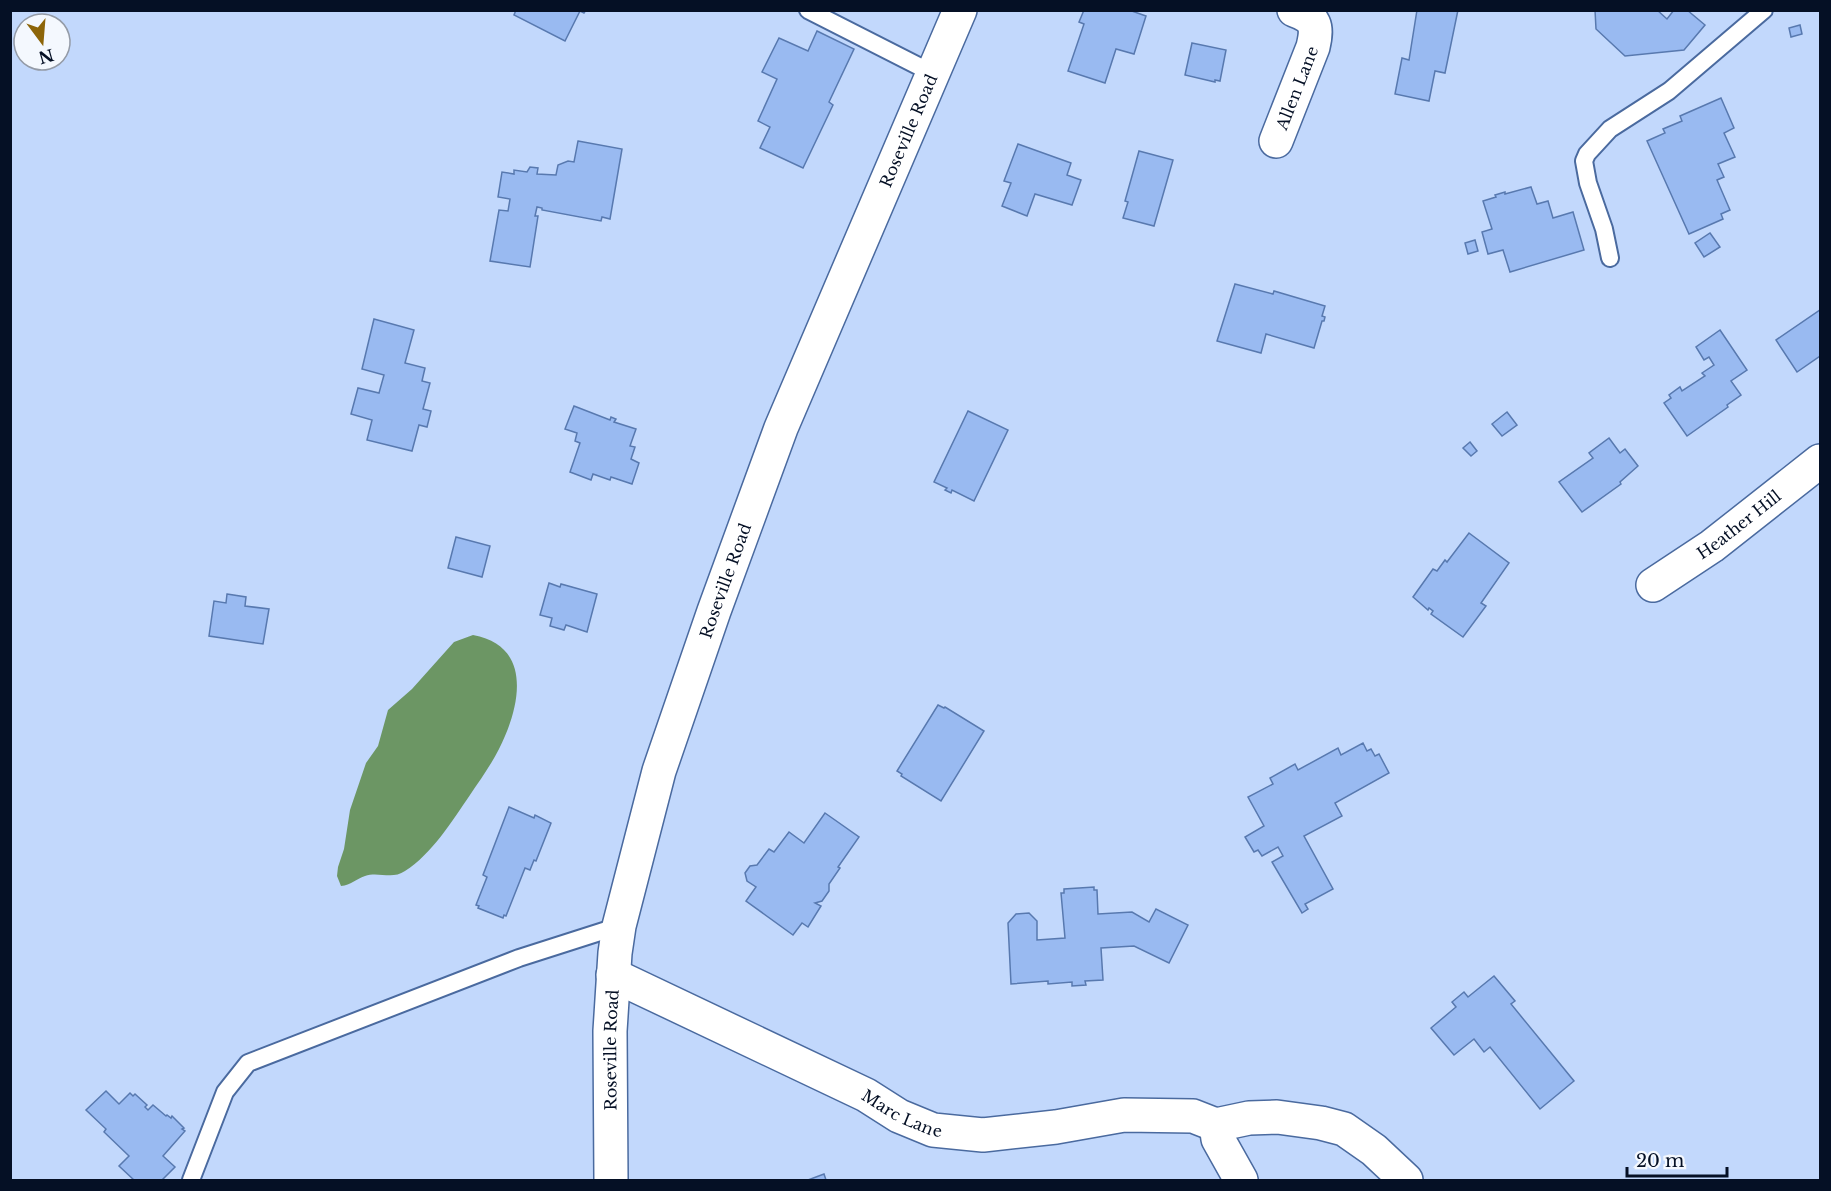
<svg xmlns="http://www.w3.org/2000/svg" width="1831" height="1191" font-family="'Libre Baskerville',serif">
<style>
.water{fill:#6c9664}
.building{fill:#99baf1;stroke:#5879af;stroke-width:1.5}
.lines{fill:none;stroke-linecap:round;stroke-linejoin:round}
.service-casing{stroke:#4a6a9f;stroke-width:20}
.minor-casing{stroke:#4a6a9f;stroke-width:36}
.tertiary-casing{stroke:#4a6a9f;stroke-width:36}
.service{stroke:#fff;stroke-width:16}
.minor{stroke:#fff;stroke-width:33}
.tertiary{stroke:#fff;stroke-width:33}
.labels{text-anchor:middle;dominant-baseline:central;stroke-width:5;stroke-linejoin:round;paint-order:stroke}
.street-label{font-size:16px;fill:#051025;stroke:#f4f8fe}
</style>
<rect width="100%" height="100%" fill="#c2d8fc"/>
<path class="water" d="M473,635C534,646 520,708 499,749C491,765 480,780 470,795C452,821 432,854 405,871C392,880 378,871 365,876C356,879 351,885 341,886L337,876L338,867L344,849L350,810L366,763L378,746L388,710L412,689L454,642Z"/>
<g class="building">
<path d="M516,10H586L584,13L580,11L565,41L514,15Z"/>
<path d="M1084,10H1129L1146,16L1134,54L1116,49L1105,83L1068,71L1084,24L1079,22Z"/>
<path d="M1417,10H1458L1445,73L1435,71L1429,101L1395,94L1402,58L1409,60Z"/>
<path d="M1595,10H1657L1667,19L1674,10H1687L1705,25L1684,50L1625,56L1596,29Z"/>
<path d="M1800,25L1802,34L1791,37L1789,28Z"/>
<path d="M817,31L854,49L829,102L833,105L803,168L760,148L770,127L758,121L777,79L762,72L779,38L808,51Z"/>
<path d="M1192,43L1226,50L1220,81L1215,80V82L1185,75Z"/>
<path d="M1721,98L1734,128L1724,133L1735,157L1718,164L1724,177L1717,180L1730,210L1721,214L1723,219L1689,234L1647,141L1665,133L1663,129L1682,121L1680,116Z"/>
<path d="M578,141L622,149L610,219L602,217L601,221L542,210V208L537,207L535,216H538L530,267L490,261L499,210L508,211L510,199L498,197L502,172L514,174V170L527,172L530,167L538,168L537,174L556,175L558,165L568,161L574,162Z"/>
<path d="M1018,144L1071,163L1067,175L1081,180L1072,205L1035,194L1027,216L1002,206L1011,183L1004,181Z"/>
<path d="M1139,151L1173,160L1154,226L1123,218L1128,202L1125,201Z"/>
<path d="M1531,187L1537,204L1548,201L1553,218L1573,212L1584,250L1510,272L1503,250L1488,254L1482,232L1492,229L1483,201L1496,197L1495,195L1505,192V194Z"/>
<path d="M1710,233L1720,247L1704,257L1695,243Z"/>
<path d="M1475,240L1478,251L1468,254L1465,243Z"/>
<path d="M1235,284L1273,294L1274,291L1325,306L1322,316L1325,317L1324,321H1322L1314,348L1266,334L1261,353L1217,341Z"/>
<path d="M1820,310V356L1797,372L1776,340Z"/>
<path d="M374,319L414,330L405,363L425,368L422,381L430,383L423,409L431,411L427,427L419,425L412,451L367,440L372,420L351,414L358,388L379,393L384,375L362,369Z"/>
<path d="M1720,330L1747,370L1731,381L1741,395L1727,405L1728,407L1687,436L1664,403L1671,398L1669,395L1680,387L1682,391L1705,376L1702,373L1714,365L1709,357L1704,360L1696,347Z"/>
<path d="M574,406L610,420L611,417L616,419L614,422L636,429L630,446L635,447L631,459L639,463L632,484L611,477L610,480L593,474L591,480L570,472L580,443L575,441L577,433L565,429Z"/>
<path d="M968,411L1008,430L974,501L952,490L951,493L945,490L947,488L934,482Z"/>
<path d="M1507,412L1517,425L1502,436L1492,424Z"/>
<path d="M1609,438L1620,453L1625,449L1638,466L1620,482L1621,484L1582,512L1559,482L1593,458L1589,453Z"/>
<path d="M1470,442L1477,451L1471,456L1463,448Z"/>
<path d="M1469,533L1509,563L1481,603L1486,606L1463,637L1431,614L1433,611L1429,608L1428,610L1413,597L1433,569L1437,571L1445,560L1447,562Z"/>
<path d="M456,537L490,546L482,577L448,568Z"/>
<path d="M549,583L560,587L561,584L597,594L587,632L566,625L564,630L550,626L552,618L540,615Z"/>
<path d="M227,594L246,597L245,606L269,609L263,644L209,636L214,601L226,603Z"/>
<path d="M938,705L944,708L945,707L984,731L941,801L901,776L902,774L897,771Z"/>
<path d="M1363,743L1367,751L1371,749L1375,756L1379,754L1389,773L1335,803L1342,816L1304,836L1333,889L1305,904L1308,909L1302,913L1272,862L1283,856L1278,847L1262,856L1258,850L1254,852L1245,837L1264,826L1248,797L1273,784L1270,778L1295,764L1298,770L1338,748L1341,755Z"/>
<path d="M509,807L534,818L535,815L551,823L536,861L534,860L530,870L525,868L506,916L504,915L503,918L478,908L479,906L476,905L487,877L483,875Z"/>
<path d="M825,813L859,837L838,867L840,868L829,884V891L822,901L815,903L821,906L808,927L802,923L793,935L746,901L756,887L747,881L745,873L750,866L757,865L769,849L774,852L789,832L804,843Z"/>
<path d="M1094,887V890H1097L1098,914L1132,912L1149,922L1156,909L1188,925L1169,963L1134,946L1101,948L1103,980L1085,981L1086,985L1072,986V982L1048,984V981L1011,984L1008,923L1016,914L1029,913L1037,921V940L1065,938L1061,893H1064V889Z"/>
<path d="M1494,976L1515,1001L1511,1004L1574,1081L1540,1109L1490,1047L1484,1052L1474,1039L1454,1055L1431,1028L1456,1007L1452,1002L1464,992L1468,997Z"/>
<path d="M106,1091L119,1104L130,1093L133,1096L135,1094L147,1105L145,1107L148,1110L153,1105L166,1116L167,1115L171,1118L172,1116L184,1128L182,1129L185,1131L163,1156L175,1167L162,1180H134L119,1166L129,1156L104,1132L106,1129L86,1110Z"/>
<path d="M824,1174L826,1180H808Z"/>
</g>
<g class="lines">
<defs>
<g id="service">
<path d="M808,10L932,73"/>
<path d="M1610,258L1604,229L1588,183L1584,161L1587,154L1610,129L1669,91L1764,10"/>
<path d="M191,1180L225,1092L248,1063L519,958L619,926"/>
</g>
<g id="minor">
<path id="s1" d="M1276,141L1313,47C1318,26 1316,18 1294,10"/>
<path id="s2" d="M1653,585L1712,546L1820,461"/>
<path id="s3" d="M613,975L866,1095L899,1116L933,1130L983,1135L1056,1127L1124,1115L1193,1116L1216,1125L1249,1118L1277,1117L1321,1123L1344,1129L1374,1150L1406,1180"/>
<path d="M1216,1125L1218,1139L1241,1180"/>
</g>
<g id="tertiary">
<path id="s4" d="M611,1180L610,1031L615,953L619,926L659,771L714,611L781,428L960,10"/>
</g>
</defs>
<use href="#service" class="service-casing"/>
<use href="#minor" class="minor-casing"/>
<use href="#tertiary" class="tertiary-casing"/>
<use href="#service" class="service"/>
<use href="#minor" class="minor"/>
<use href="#tertiary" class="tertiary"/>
</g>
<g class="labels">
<g class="street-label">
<text stroke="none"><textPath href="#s1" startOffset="57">Allen Lane</textPath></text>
<text stroke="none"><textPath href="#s4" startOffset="1102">Roseville Road</textPath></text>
<text stroke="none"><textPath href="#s2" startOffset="105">Heather Hill</textPath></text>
<text stroke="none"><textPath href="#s4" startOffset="616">Roseville Road</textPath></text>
<text stroke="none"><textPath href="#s4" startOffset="130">Roseville Road</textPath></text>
<text stroke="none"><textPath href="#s3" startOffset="321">Marc Lane</textPath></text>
</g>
</g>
<rect width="1831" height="1191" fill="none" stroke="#051025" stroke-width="24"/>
<g transform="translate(42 42) rotate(164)"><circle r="28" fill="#f4f8fe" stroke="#949ba7" stroke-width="1.5"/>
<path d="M0-4.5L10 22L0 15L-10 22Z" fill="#8d6509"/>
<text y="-9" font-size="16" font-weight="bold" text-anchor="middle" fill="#051025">N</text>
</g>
<path d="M1627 1167v9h100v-9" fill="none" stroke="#051025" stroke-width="3"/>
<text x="1636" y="1167" font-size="18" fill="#051025" stroke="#f4f8fe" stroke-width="4.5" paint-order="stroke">20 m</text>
</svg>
